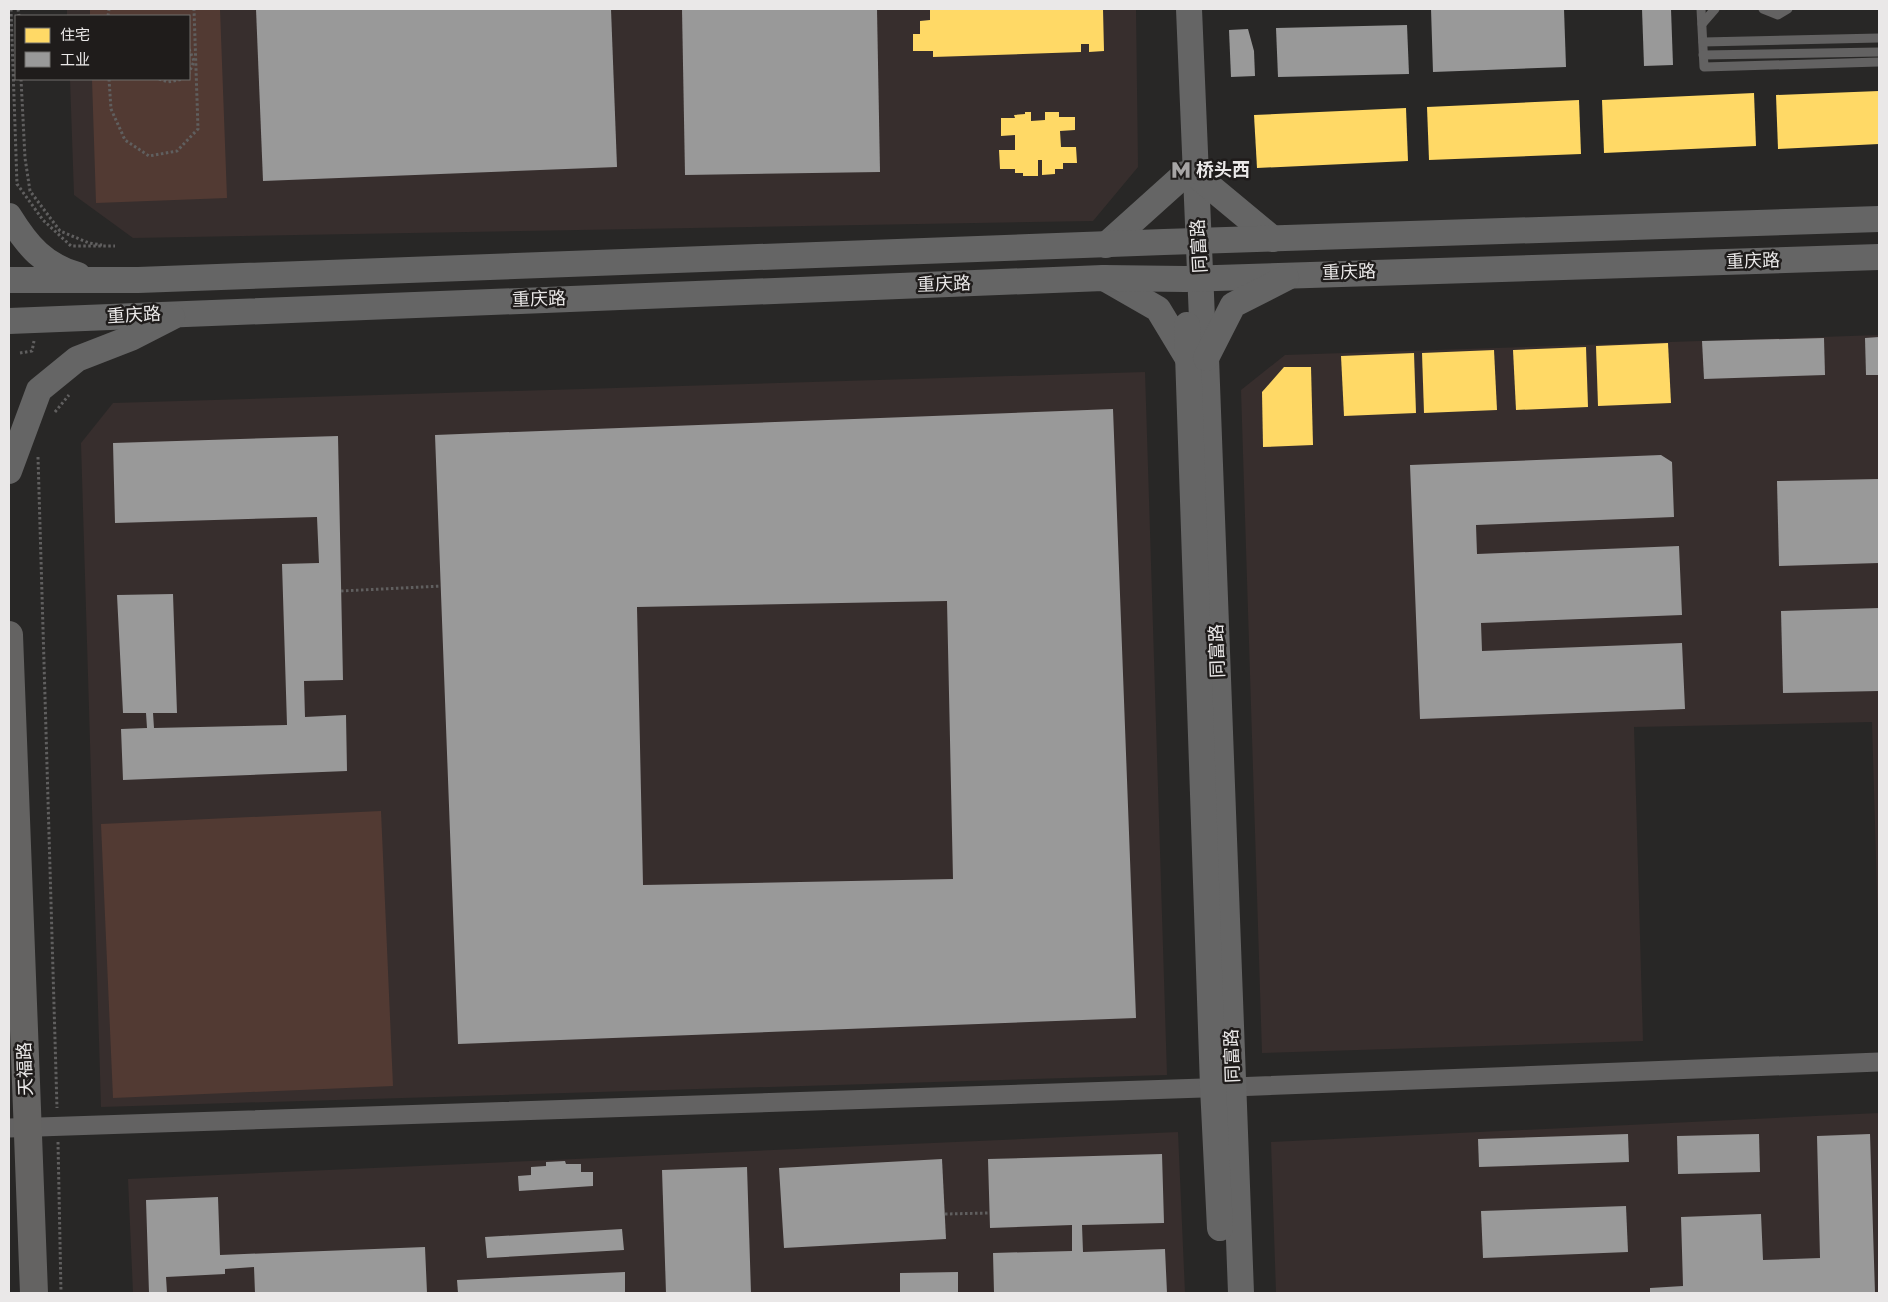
<svg xmlns="http://www.w3.org/2000/svg" width="1888" height="1302" font-family="Jost,'Noto Sans SC',sans-serif">
<style>
.built{fill:#372e2d}
.green{fill:#523a33}
.homes{fill:#ffd966}
.industry{fill:#999;fill-rule:evenodd}
.lines{fill:none;stroke-linecap:round;stroke-linejoin:round}
.path{stroke:#605f5f;stroke-width:3;stroke-dasharray:2.5 2.5;stroke-linecap:butt}
.lane{stroke:#636262;stroke-width:9}
.street{stroke:#636262;stroke-width:19}
.secondary{stroke:#656565;stroke-width:26}
.primary{stroke:#646362;stroke-width:28}
.labels{text-anchor:middle;dominant-baseline:central;stroke-width:5;stroke-linejoin:round;paint-order:stroke}
.poi-label{font-size:18px;font-weight:bold;fill:#eae8e8;stroke:#1f1c1b;text-anchor:start}
.street-label{font-size:18px;fill:#eae8e8;stroke:#1f1c1b}
</style>
<rect width="100%" height="100%" fill="#282726"/>
<g class="built">
<path d="M67,9H1136L1138,167L1093,221L133,238L74,195L70,79H189V16H67Z"/>
<path d="M1879,335V961L1872,722L1634,727L1643,1041L1262,1053L1241,390L1285,355Z"/>
<path d="M1145,372L1167,1075L101,1107L81,443L113,403Z"/>
<path d="M1879,1113V1293H1276L1271,1142Z"/>
<path d="M1178,1132L1185,1293H133L128,1179Z"/>
</g>
<g class="green">
<path d="M90,9H220L227,198L96,203L92,79H189V16H90Z"/>
<path d="M381,811L393,1086L113,1098L101,824Z"/>
</g>
<g class="homes">
<path d="M930,9H1103L1104,51L1089,52V44H1081V52L933,57V51H913V34H920V21L930,20Z"/>
<path d="M1879,91V144L1778,149L1776,95Z"/>
<path d="M1754,93L1756,146L1604,153L1602,100Z"/>
<path d="M1579,100L1581,154L1429,160L1427,107Z"/>
<path d="M1406,108L1408,161L1257,168L1254,115Z"/>
<path d="M1025,112H1031V121L1045,120V112H1059V117H1075V130L1060,131L1061,147H1076L1077,163H1063V169H1055V174L1042,175V160H1038V176H1023V173H1015V169H1000L999,150H1015V135L1001,136V118H1015L1014,115L1025,114Z"/>
<path d="M1668,343L1671,403L1598,406L1596,346Z"/>
<path d="M1586,347L1588,407L1516,410L1513,350Z"/>
<path d="M1494,350L1497,410L1424,413L1422,353Z"/>
<path d="M1414,353L1416,413L1344,416L1341,356Z"/>
<path d="M1284,367H1311L1313,445L1263,447L1262,392Z"/>
</g>
<g class="industry">
<path d="M256,9H611L617,167L263,181Z"/>
<path d="M682,9H877L880,172L685,175Z"/>
<path d="M1431,9H1564L1566,67L1433,72Z"/>
<path d="M1642,9H1671L1673,65L1644,66Z"/>
<path d="M1407,25L1409,74L1278,77L1276,28Z"/>
<path d="M1248,29L1254,51L1255,76L1231,77L1229,30Z"/>
<path d="M1879,337V375H1866L1865,338Z"/>
<path d="M1824,338L1825,375L1704,379L1702,341Z"/>
<path d="M1113,409L1136,1018L458,1044L435,435ZM947,601L953,879L643,885L637,607Z"/>
<path d="M338,436L343,680L304,681L305,717L346,715L347,771L123,780L121,729L147,728L146,713H123L117,595L173,594L177,713H153L154,728L287,725L282,564L319,563L317,517L115,523L113,443Z"/>
<path d="M1661,455L1672,462L1674,517L1476,525L1477,554L1679,546L1682,615L1481,623L1482,651L1682,643L1685,709L1420,719L1410,465Z"/>
<path d="M1879,479V563L1779,566L1777,481Z"/>
<path d="M1879,608V691L1783,693L1781,611Z"/>
<path d="M1628,1134L1629,1162L1479,1167L1478,1139Z"/>
<path d="M1759,1134L1760,1172L1678,1174L1677,1136Z"/>
<path d="M1870,1134L1875,1293H1650V1288L1683,1286L1681,1217L1761,1214L1763,1260L1820,1258L1817,1136Z"/>
<path d="M1162,1154L1164,1223L1082,1225L1083,1252L1165,1249L1167,1293H994L993,1253L1072,1251V1225L990,1228L988,1159Z"/>
<path d="M942,1159L946,1239L784,1248L779,1168Z"/>
<path d="M565,1161L566,1164H581V1172H593V1186L519,1191L518,1176L531,1175V1167L546,1166V1162Z"/>
<path d="M747,1167L751,1293H666L662,1170Z"/>
<path d="M218,1197L220,1255L425,1247L427,1293H255L254,1267L225,1269V1274L166,1277L167,1293H149L146,1200Z"/>
<path d="M1626,1206L1628,1252L1483,1258L1481,1211Z"/>
<path d="M622,1229L624,1250L487,1258L485,1237Z"/>
<path d="M625,1272V1293H458L457,1280Z"/>
<path d="M958,1272V1293H900V1273Z"/>
</g>
<g class="lines">
<g class="path">
<path d="M11,9L17,184L43,220L71,246H115"/>
<path d="M18,9L19,16"/>
<path d="M108,16L109,9"/>
<path d="M189,49L194,61L189,73"/>
<path d="M21,79L25,158L30,191L60,231L89,243L102,245"/>
<path d="M109,79L111,109L125,140L149,156L177,151L198,129L194,9"/>
<path d="M159,79L168,82L183,79"/>
<path d="M20,353L32,351L34,341"/>
<path d="M55,412L69,395"/>
<path d="M38,457L57,1108"/>
<path d="M341,591L441,586"/>
<path d="M58,1142L61,1293"/>
<path d="M945,1214L989,1213"/>
</g>
<g class="lane">
<path d="M1701,9L1704,67L1879,62"/>
<path d="M1763,9L1778,15L1788,9"/>
<path d="M1702,24L1715,9"/>
<path d="M1703,42L1879,38"/>
<path d="M1703,55L1879,52"/>
</g>
<path class="street" d="M9,1128L1233,1087L1879,1062"/>
<g class="secondary">
<path d="M1189,9L1202,319L1206,358L1241,1293"/>
<path d="M1196,175L1273,239"/>
<path d="M9,216C27,245 44,266 78,275"/>
<path d="M1106,245L1185,174"/>
<path d="M1104,278L1158,309L1187,357"/>
<path d="M9,280H138L1164,242L1879,219"/>
<path d="M9,321L1103,278L1185,279L1879,257"/>
<path d="M1187,325L1213,1087L1220,1228"/>
<path d="M1206,358L1233,305L1286,278"/>
<path d="M9,471L39,390L77,359L131,338L172,317"/>
</g>
<path class="primary" d="M9,635L34,1293"/>
</g>
<defs>
<symbol id="metro-bare" viewBox="-9 -9 18 18"><path d="M-5.5 5V-5H-3L0 0L3-5H5.5V5H3V-.5L0 4L-3-.5V5Z" fill="#a6a4a4" stroke="#1f1c1b" stroke-width="2.5" paint-order="stroke"/></symbol>
</defs>
<g fill-rule="evenodd">
<use href="#metro-bare" x="1167" y="156" width="28" height="28"/>
</g>
<g class="labels">
<g class="poi-label">
<text x="1196" y="170">桥头西</text>
</g>
<g class="street-label">
<text transform="translate(1199 246) rotate(-93)">同富路</text>
<text transform="translate(1753 261) rotate(-2)">重庆路</text>
<text transform="translate(1349 272) rotate(-2)">重庆路</text>
<text transform="translate(944 284) rotate(-2)">重庆路</text>
<text transform="translate(539 299) rotate(-2)">重庆路</text>
<text transform="translate(134 315) rotate(-3)">重庆路</text>
<text transform="translate(1217 651) rotate(-92)">同富路</text>
<text transform="translate(1232 1056) rotate(-92)">同富路</text>
<text transform="translate(25 1069) rotate(-92)">天福路</text>
</g>
</g>
<rect width="1888" height="1302" fill="none" stroke="#eae8e8" stroke-width="20"/>
<rect x="15" y="15" width="175" height="65" fill="#1f1c1b" stroke="#706e6d"/>
<rect x="25" y="28" width="25" height="15" fill="#ffd966" stroke="#706e6d"/>
<text x="60" y="40" font-size="15" fill="#eae8e8">住宅</text>
<rect x="25" y="52" width="25" height="15" fill="#999999" stroke="#706e6d"/>
<text x="60" y="65" font-size="15" fill="#eae8e8">工业</text>
</svg>
